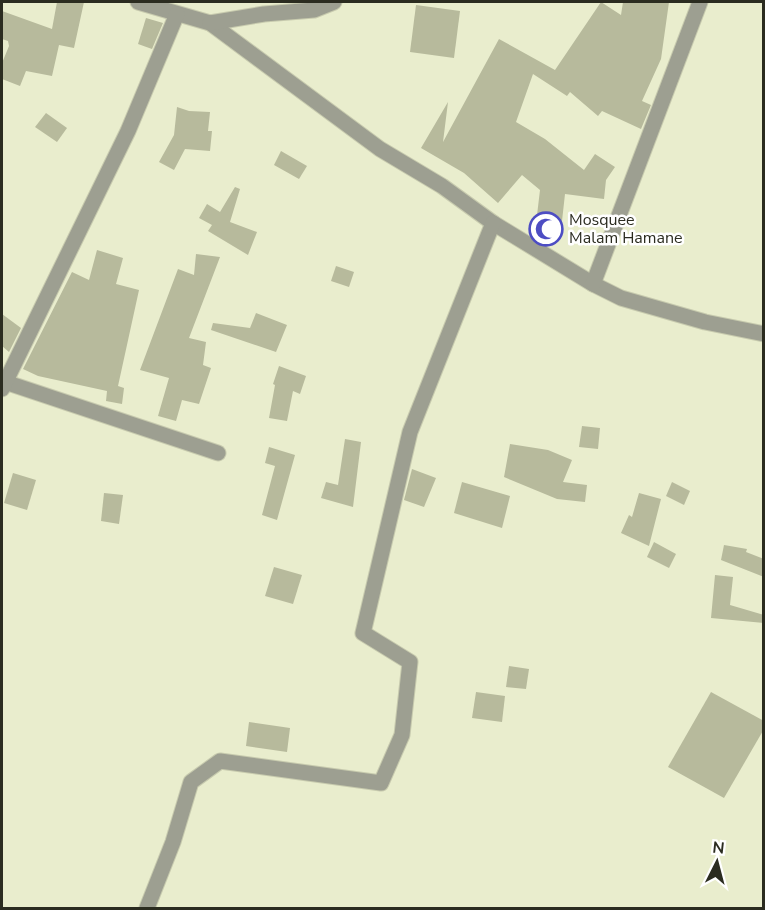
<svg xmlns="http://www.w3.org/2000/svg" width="765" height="910" font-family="'Nunito Sans',sans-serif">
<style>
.building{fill:#b7ba9c}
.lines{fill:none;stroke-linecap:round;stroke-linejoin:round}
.minor-casing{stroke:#c7caae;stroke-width:17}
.minor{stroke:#9d9f91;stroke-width:15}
.labels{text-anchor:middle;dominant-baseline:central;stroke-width:5;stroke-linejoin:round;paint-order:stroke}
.poi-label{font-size:16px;fill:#2b2c20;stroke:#fff;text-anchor:start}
</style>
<rect width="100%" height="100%" fill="#e9edcd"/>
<g class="building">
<path d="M57,2H84L74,48L59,45L52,76L26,71L20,86L2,79V63L9,46L8,41L2,39V11L52,29Z"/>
<path d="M601,2L621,15L623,2H669L661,59L642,101L651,105L641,129L602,111L598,116L570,92L567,96L533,74L516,122L545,139L584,170L595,154L615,167L606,180L604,199L565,194L561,230H557V235L535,232L540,190L522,175L498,203L464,173L421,148L448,102L443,142L499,39L555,70Z"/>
<path d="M416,5L460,11L454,58L410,52Z"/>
<path d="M146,18L163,23L152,49L138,44Z"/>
<path d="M177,107L189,111L210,112L208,131H212L210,151L185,149L174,170L159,162L174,135Z"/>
<path d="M46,113L67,128L57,142L35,127Z"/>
<path d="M281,151L307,166L299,179L274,165Z"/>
<path d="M235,187L240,189L230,222L257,232L248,255L208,231L212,225L199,218L207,204L220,212Z"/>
<path d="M97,250L123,258L116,284L139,290L118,386L124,388L122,404L106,401L107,391L38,376L23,369L72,272L89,280Z"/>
<path d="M196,254L220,257L189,338L206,342L203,365L211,368L199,404L182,400L176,421L158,416L169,378L140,370L178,269L194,275Z"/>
<path d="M336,266L354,272L349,287L331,281Z"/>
<path d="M256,313L287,325L276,352L211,330L213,323L250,328Z"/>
<path d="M2,314L21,328L9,352L2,346Z"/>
<path d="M279,366L306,376L300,394L293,391L287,421L269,418L275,385L273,384Z"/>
<path d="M582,426L600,428L598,449L579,447Z"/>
<path d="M345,439L361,442L353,507L321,498L326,482L338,485Z"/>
<path d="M510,444L548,450L572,460L563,482L587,485L585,502L557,499L504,477Z"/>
<path d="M269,447L295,455L277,520L262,515L275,466L265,463Z"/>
<path d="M412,469L436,478L424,507L404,500Z"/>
<path d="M13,473L36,480L27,510L4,503Z"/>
<path d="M462,482L510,496L502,528L454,513Z"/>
<path d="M672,482L690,491L684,505L666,496Z"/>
<path d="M104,493L123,495L119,524L101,521Z"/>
<path d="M639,493L661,499L649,546L621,533L629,515L632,517Z"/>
<path d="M654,542L676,554L669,568L647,557Z"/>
<path d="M724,545L747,549L746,552L764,559V577L721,560Z"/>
<path d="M274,567L302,575L293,604L265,596Z"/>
<path d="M715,575L733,577L730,605L764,615V623L711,618Z"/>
<path d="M509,666L529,669L526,689L506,687Z"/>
<path d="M476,692L505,696L502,722L472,718Z"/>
<path d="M711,692L764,721V729L724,798L668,767Z"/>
<path d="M249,722L290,728L287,752L246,746Z"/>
</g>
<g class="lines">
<defs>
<g id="minor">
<path d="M138,2L210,23L380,149L442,186L493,223L593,284L621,298L705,322L764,334"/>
<path d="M210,23L264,14L314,10L334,2"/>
<path d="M593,284L700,2"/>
<path d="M2,381L218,453"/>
<path d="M2,389L128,131L177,14"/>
<path d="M147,908L173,842L191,782L220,761L381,783L402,735L410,662L363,633L410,432L493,223"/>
</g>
</defs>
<use href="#minor" class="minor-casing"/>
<use href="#minor" class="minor"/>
</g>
<defs>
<symbol id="mosque-ring" viewBox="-11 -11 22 22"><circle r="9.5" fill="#fff" stroke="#4d4dc3" stroke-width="1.5"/><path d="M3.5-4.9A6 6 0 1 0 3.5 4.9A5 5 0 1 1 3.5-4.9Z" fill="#4d4dc3"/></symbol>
</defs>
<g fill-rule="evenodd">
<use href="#mosque-ring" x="527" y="210" width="38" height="38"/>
</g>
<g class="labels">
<g class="poi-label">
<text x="569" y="220">Mosquee<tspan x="569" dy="18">Malam Hamane</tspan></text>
</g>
</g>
<rect width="765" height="910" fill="none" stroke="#2b2c20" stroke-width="6"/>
<g transform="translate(717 862) rotate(6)" stroke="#ffffff" stroke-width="4.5" paint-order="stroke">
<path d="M0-4.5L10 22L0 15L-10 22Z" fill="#2b2c20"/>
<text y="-9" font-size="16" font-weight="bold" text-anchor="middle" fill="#2b2c20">N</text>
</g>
</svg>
